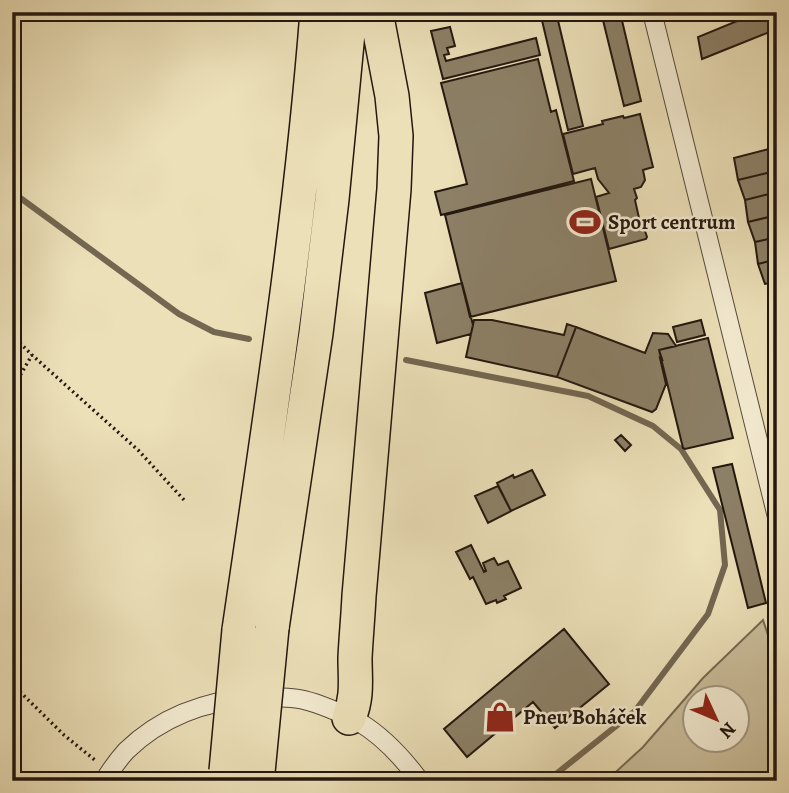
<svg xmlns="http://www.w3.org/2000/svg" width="789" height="793" font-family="Alegreya,serif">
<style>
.green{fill:#cabe9b;stroke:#766a55;stroke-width:2;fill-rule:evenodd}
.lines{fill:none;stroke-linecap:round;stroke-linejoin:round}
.stream{stroke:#736752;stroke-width:6}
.building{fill:#8c8067;stroke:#23170f;stroke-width:2}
.street-casing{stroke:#554939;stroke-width:20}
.highway-casing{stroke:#23170f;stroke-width:36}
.path{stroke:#23170f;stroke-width:3.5;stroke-dasharray:2 3.5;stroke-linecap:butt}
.street{stroke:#f3ebd1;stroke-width:18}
.highway{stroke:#ece0b8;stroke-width:33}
.highway-bridge-casing{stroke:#23170f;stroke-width:36;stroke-linecap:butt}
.highway-bridge{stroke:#ece0b8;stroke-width:33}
.labels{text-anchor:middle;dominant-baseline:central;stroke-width:5;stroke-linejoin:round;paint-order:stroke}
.poi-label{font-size:21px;font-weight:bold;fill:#23170f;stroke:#f3ebd1;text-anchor:start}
</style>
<rect width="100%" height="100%" fill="#ece0b8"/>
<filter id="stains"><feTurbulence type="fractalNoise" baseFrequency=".00286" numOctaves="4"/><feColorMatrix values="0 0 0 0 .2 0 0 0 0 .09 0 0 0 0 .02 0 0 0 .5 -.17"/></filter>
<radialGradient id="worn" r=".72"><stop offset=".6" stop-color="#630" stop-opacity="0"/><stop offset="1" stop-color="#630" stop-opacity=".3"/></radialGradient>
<!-- green -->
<path class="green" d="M763,620L777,662V781H606L643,747L703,678ZM694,698H736V740H694Z"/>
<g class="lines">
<!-- stream -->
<path class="stream" d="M12,194L19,197L179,314L214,332L249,339
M406,360L588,396L653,426L681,449L720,510L725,565L708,614L635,711L551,778"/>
</g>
<!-- building -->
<path class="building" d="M540,12H556L583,126L568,130Z
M601,12H620L641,101L624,106Z
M759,12H777V29L702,59L698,37Z
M450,27L455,46L447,48L449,54L444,55L446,61L536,38L540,55L443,79L431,31Z
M538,59L551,112L556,110L574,181L441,215L435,192L467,184L441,83Z
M640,114L653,167L643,170L645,180L641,187L634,189L637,198L635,200L641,227L644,228L647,237L646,239L609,249L596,197L609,193L598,179L595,168L573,174L563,134L603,124L602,121L623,116L624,118Z
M769,149L775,171L738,180L734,158Z
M775,171L777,179V192L745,200L738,180Z
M591,179L616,281L470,317L445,215Z
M777,192V215L748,222L745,200Z
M777,215V237L755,242L748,222Z
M777,237V259L758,264L755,242Z
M777,259V282L765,284L758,264Z
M462,283L473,325L471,334L437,343L425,293Z
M777,308V339L769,310Z
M474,320H492L564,335L567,324L576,327L557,377L466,357Z
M701,320L705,335L677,342L673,327Z
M576,327L645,353L653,333L668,334L676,346L659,350L662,359L660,358L666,384L656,409L652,412L557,377Z
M708,338L733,438L685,449L683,448L659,350Z
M621,435L631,445L625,451L615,440Z
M732,464L766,603L748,608L713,468Z
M532,470L545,495L511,511L497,483L513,475L514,478Z
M498,486L511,511L488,523L475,496Z
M471,545L484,572L486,571L483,563L494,558L498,565L508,561L521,588L504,596L506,599L497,603L496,600L486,604L473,577L470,579L456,552Z
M564,629L609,684L555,728L533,702L467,757L444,729Z"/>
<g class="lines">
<!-- street casing -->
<g class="street-casing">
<path id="street" d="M652,12L777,517
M104,781C110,771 118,760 126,751C163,715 211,699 262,697C275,697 291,697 304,700C320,704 345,715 359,722C384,737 403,758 420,781"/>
</g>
<!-- highway casing -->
<g class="highway-casing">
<path id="highway" d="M272,628L316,333L332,199L350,12
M239,630C269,424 301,219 317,12
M349,718C358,696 355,680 355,658C356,637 358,617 359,596L394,189L396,136L392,96L376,12"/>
</g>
<!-- path -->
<path class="path" d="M12,335L32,355L138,450L185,501
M12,389L32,355
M12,684L64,735L96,761"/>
<!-- street -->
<use href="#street" class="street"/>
<!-- highway -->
<use href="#highway" class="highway"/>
<!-- highway-bridge casing -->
<g class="highway-bridge-casing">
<path id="highway-bridge" d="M226,771L239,630
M258,772L272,628"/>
</g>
<!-- highway-bridge -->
<use href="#highway-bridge" class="highway-bridge"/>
</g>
<!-- icons -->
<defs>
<g id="stadium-bare" transform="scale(2.415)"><path d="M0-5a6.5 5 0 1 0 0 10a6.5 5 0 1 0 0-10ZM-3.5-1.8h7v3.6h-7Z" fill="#8f2418" stroke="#f3ebd1" stroke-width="2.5" paint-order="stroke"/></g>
<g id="shop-bare" transform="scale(2.415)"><path d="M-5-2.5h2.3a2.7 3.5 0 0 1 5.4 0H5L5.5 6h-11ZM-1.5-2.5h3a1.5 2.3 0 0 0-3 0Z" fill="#8f2418" stroke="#f3ebd1" stroke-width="2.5" paint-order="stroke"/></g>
</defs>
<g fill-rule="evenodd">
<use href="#stadium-bare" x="585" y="222"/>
<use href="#shop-bare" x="500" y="717"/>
</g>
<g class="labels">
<!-- poi labels -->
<g class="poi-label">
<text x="608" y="222">Sport centrum</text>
<text x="523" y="717">Pneu Boháček</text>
</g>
</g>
<!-- margin -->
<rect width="789" height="793" fill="none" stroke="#ece0b8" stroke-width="42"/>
<rect x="14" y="14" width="761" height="765" fill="none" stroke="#23170f" stroke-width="3.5"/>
<rect x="21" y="21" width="747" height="751" fill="none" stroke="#23170f" stroke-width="2"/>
<!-- north arrow -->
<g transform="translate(716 719) rotate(134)"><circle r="33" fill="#f3ebd1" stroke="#a09683" stroke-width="2"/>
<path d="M0-5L12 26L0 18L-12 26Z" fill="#8f2418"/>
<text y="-10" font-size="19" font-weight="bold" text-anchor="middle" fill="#23170f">N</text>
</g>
<rect width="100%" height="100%" filter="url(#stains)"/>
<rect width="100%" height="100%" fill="url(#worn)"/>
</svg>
